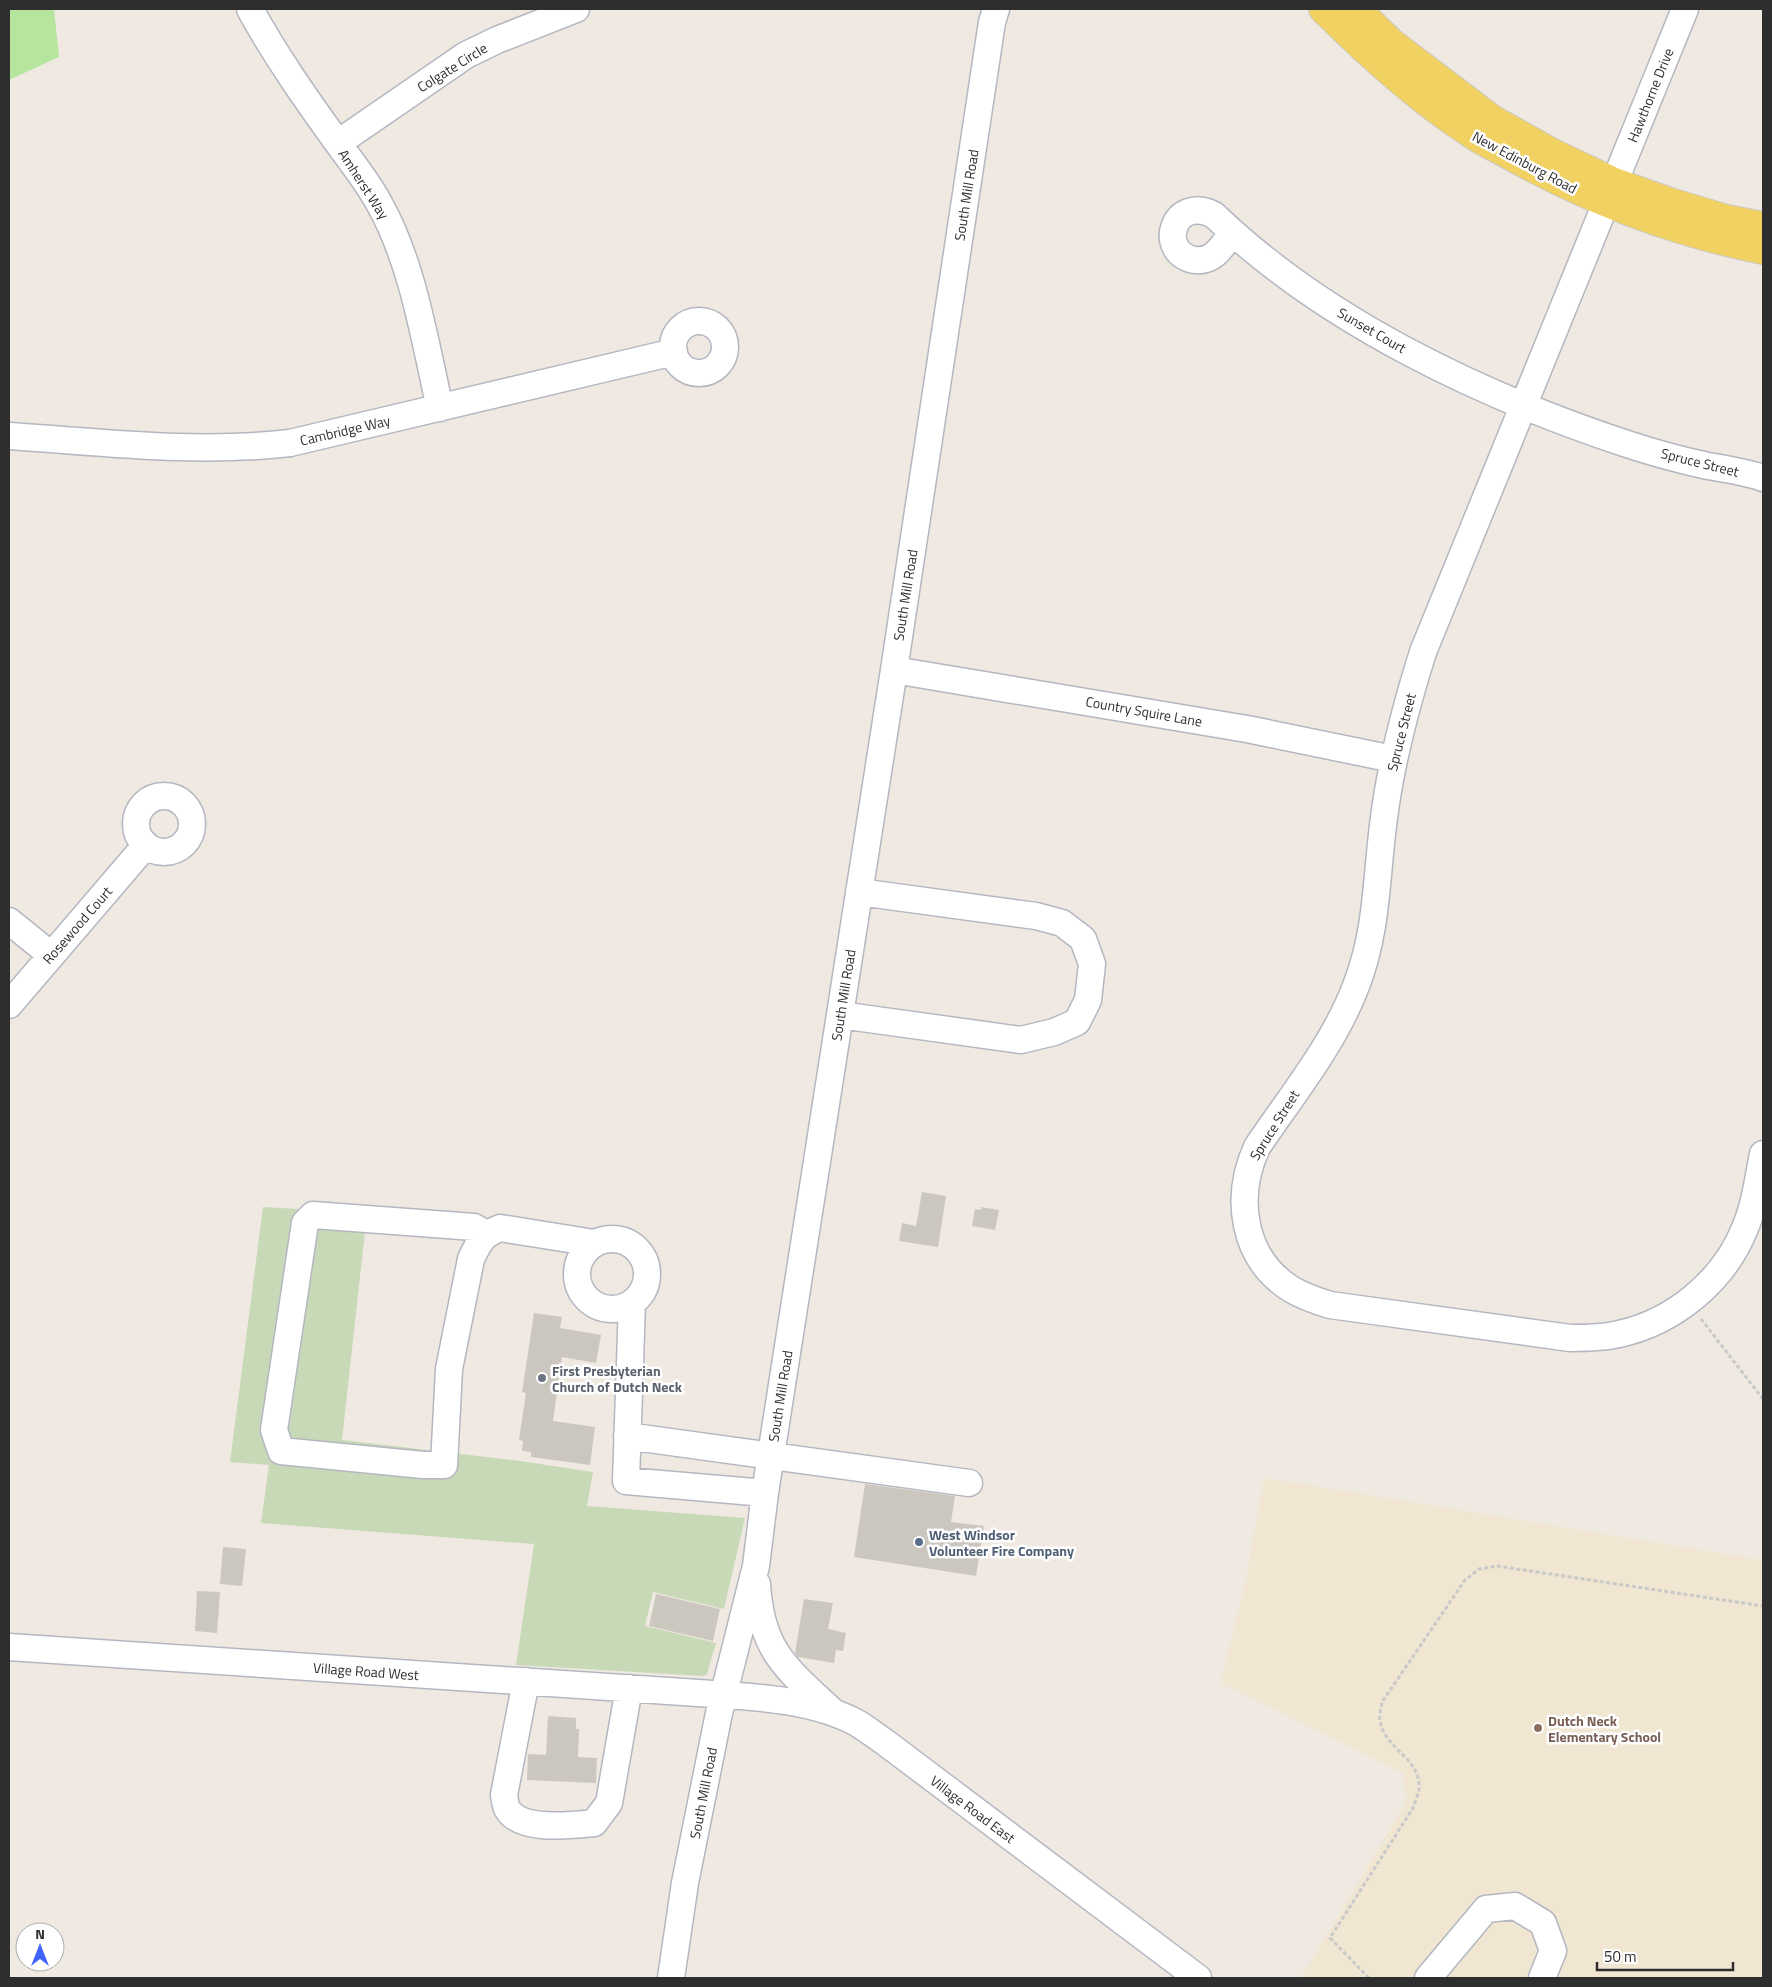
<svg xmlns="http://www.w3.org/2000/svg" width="1772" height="1987" font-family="'Titillium Web',sans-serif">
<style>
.education{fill:#f0e6d1}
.green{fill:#b6e59e}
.cemetery{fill:#c8d9b8}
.building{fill:#cbc7bf}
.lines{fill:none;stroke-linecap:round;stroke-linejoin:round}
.minor-casing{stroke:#b4b7c1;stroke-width:29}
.major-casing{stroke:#c9c9c9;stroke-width:30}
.path{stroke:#c9c9c9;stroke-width:3;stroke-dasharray:4 2.5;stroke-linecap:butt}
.minor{stroke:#fff;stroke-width:26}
.major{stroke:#f2d163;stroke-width:28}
.worship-dot{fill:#6b7280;stroke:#fff;stroke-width:2}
.service-dot{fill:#5c6f8a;stroke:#fff;stroke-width:2}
.education-dot{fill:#8d6e63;stroke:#fff;stroke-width:2}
.labels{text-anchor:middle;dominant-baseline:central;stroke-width:5;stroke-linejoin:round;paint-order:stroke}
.street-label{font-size:14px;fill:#2e2e2e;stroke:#fff}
.worship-label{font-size:14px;font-weight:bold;fill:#5b616d;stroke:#fff;text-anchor:start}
.service-label{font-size:14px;font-weight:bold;fill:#4e5e75;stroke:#fff;text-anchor:start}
.education-label{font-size:14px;font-weight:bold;fill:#785e54;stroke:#fff;text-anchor:start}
</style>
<rect width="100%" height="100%" fill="#efe9e1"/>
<!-- education -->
<path class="education" d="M1264,1478L1763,1560V1978H1301L1406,1803L1404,1774L1221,1683L1246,1579Z"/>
<!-- green -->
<path class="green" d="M9,9H54L59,57L9,80Z"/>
<!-- cemetery -->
<path class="cemetery" d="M263,1207L367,1213L342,1440L520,1461L593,1472L587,1506L745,1518L724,1609L653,1592L645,1626L716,1643L707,1674L703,1676L516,1665L534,1544L261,1523L269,1465L230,1462Z"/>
<!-- building -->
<path class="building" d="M922,1192L946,1196L938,1247L899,1241L902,1223L916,1226Z
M981,1207L999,1210L995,1230L972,1226L975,1209L981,1210Z
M534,1313L562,1317L560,1328L601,1335L596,1363L562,1357L553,1421L595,1427L590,1465L531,1457V1452L522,1451L523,1441L519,1440L526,1393L522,1392Z
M865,1484L955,1496L951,1522L984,1526L976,1576L854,1557Z
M223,1547L246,1549L242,1586L220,1584Z
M197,1591L220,1592L217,1633L195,1631Z
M656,1594L720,1609L713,1641L649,1626Z
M804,1599L833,1603L828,1629L846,1633L843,1651L836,1650L834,1663L798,1657L795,1653Z
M548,1716L576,1718V1729H579L578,1757L597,1758L596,1783L527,1780L528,1754L546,1755Z"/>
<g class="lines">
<!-- minor casing -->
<g class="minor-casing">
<path id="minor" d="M250,9C275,55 306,99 337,142C352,163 368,182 380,205C413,264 425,342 440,408
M1685,9L1423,652C1406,706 1391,761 1384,818C1376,875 1378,930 1356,986C1334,1044 1292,1095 1257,1147C1234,1197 1242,1258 1291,1289C1304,1297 1317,1301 1330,1305L1570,1338C1586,1338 1603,1338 1619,1334C1674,1322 1724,1281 1745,1228C1755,1205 1758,1179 1763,1154
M338,143L466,55L497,40L576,9
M1232,233C1227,240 1222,248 1215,254C1209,259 1201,261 1194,260C1156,252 1173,194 1214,215C1324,321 1480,395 1624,443C1651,452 1680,460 1708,466C1726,469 1746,472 1763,478
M673 347a26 26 0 1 1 52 0a26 26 0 1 1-52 0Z
M9,436C102,442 196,454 290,443L674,352
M894,670L1247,729L1393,759
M136 824a28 28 0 1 1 56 0a28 28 0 1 1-56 0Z
M9,921L51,955
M9,1005L146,845
M840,1015L1021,1040L1054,1032L1077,1022L1088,1000L1092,964L1083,939L1062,923L1036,916L859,892
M486,1234L474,1227L313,1215L305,1223L274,1430L281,1451L423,1465H444L449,1369L471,1259C479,1242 482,1235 500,1228L594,1243
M577 1274a35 35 0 1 1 70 0a35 35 0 1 1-70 0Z
M632,1303L626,1481L765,1493
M627,1436L969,1483
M757,1584C761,1651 786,1668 832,1711
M9,1647L698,1693C751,1697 810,1698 857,1723C867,1729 877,1737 886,1743L1198,1978
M526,1681L504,1795C505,1799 505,1806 508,1810C522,1832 572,1825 594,1823L609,1803L629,1688
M671,1978L685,1883L719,1713L756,1566L765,1493L894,670L992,22L996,9
M1428,1978L1486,1909L1515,1906L1543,1923L1553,1951L1542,1978"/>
</g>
<!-- major casing -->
<g class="major-casing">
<path id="major" d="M1323,9C1368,54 1416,98 1470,133C1484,143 1501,150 1516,159C1594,202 1676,233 1763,250
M1357,9L1392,43L1492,119L1553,153L1614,182L1670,202L1727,219L1763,226"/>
</g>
<!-- path -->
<path class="path" d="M1701,1319L1763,1399
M1369,1978L1330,1938L1413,1808C1415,1802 1418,1795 1419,1790C1422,1758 1385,1750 1380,1721C1379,1716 1381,1708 1382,1702L1465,1580L1479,1569L1497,1566L1763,1606"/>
<!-- minor -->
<use href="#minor" class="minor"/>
<!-- major -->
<use href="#major" class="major"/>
</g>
<!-- markers -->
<circle class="worship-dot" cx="542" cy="1378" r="5"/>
<circle class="service-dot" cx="919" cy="1542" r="5"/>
<circle class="education-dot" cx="1538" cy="1728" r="5"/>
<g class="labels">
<!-- street labels -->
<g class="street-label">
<text transform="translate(452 67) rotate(-32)">Colgate Circle</text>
<text transform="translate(1650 95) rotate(-68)">Hawthorne Drive</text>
<text transform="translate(1525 162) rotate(28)">New Edinburg Road</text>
<text transform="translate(364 184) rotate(57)">Amherst Way</text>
<text transform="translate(966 195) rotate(-81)">South Mill Road</text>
<text transform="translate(1372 330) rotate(30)">Sunset Court</text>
<text transform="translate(345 430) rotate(-13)">Cambridge Way</text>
<text transform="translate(1700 462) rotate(14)">Spruce Street</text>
<text transform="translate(905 595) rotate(-81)">South Mill Road</text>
<text transform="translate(1144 711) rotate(10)">Country Squire Lane</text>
<text transform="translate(1401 732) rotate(-76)">Spruce Street</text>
<text transform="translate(77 925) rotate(-49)">Rosewood Court</text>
<text transform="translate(843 995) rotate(-81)">South Mill Road</text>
<text transform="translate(1274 1125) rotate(-58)">Spruce Street</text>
<text transform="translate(780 1396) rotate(-81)">South Mill Road</text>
<text transform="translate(366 1671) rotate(4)">Village Road West</text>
<text transform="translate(703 1793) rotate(-79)">South Mill Road</text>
<text transform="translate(973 1809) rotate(37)">Village Road East</text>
</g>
<!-- worship labels -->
<g class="worship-label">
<text x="552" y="1370">First Presbyterian<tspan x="552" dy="16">Church of Dutch Neck</tspan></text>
</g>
<!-- service labels -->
<g class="service-label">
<text x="929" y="1534">West Windsor<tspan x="929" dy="16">Volunteer Fire Company</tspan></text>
</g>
<!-- education labels -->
<g class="education-label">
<text x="1548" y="1720">Dutch Neck<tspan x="1548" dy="16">Elementary School</tspan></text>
</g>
</g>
<!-- border -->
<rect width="1772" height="1987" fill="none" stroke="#2e2e2e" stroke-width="20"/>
<!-- north arrow -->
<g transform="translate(40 1947)"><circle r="24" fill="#ffffff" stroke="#ababab"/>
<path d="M0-4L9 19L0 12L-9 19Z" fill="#4264fb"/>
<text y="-8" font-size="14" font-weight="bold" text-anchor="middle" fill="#2e2e2e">N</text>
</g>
<!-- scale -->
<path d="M1597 1962v8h136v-8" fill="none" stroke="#2e2e2e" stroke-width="2.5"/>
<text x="1604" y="1962" font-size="15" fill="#2e2e2e" stroke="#ffffff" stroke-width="4" paint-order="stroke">50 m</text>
</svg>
